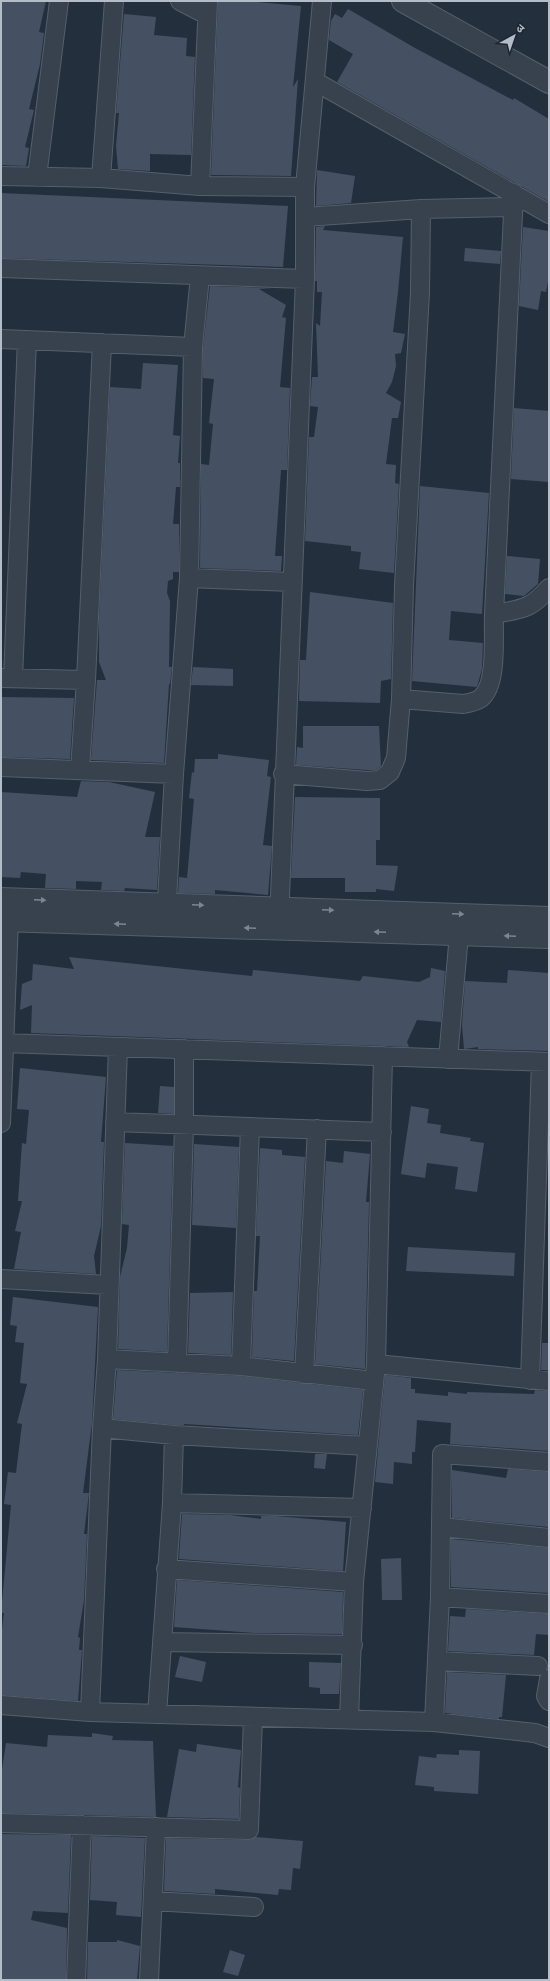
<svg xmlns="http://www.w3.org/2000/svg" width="550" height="1981" font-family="Overpass,'Noto Sans Devanagari',sans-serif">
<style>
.building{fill:#455162}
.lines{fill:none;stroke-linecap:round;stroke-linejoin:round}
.minor-casing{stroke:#565f6c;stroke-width:20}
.tertiary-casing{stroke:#565f6c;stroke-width:24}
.minor{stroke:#38414e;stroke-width:18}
.tertiary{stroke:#38414e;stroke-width:22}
.oneway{fill:#7c8592}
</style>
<rect width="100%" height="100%" fill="#242f3e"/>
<!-- building -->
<path class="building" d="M1,1H46L39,32L44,33L40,64L29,109L34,110L25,147L29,148L26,166L1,165Z
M218,1H247L301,6L293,87L298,79L291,176L211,175Z
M348,9L415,48L513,100L514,98L549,119V202L337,82L353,54L329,40L331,21L335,14L342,18Z
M124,14L156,17L154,35L187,38L186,56L195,57L191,155L150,154V171L118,169L116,146L119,113H116Z
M317,170L355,176L351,203L316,206Z
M1,193L288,206L283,267H290L1,258Z
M325,226L323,230L403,237L398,292L393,332L405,334L401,353L395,354L396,366L392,382L386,393L401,402L398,418H392L386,464L396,465L395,483L399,484L394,573L359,569L361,552L351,551V546L305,541L309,437H314L318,407L310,406L312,377H318L316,323L320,326L322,292H317V281H315L316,227Z
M523,227L549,231V276L546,292L541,291L538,310L519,306Z
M465,248L501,251L500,264L464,261Z
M210,286L271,288L259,289L286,305L282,317L286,318L280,387L290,388L287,470H281L275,556H282L281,571L200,568L201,464L209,465L213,424L209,423L214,379L203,378V348Z
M143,363L178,365L173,435L180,436L178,463H180V487H176L173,524H179V572H173V579L168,581L167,593L170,601L169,667H172L170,684H169L164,763L91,760L97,680H106L99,662V619L110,387L141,389Z
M514,408L549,411V482L511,479Z
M420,486L489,493L482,614L451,611L449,640L483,643L482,669L477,687L412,681Z
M507,556L540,559L538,584L524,596L505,594Z
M310,592L393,603L391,679L381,681L380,703L299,701L300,660H306Z
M193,667L233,669V686L191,685Z
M1,697L74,698L70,759L1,757Z
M303,726H379L381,766L376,770H367L296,765L297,747L303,748Z
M218,754L269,760L267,776L271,777L263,845L272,846L268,895L215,890V894L178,893L179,877L187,878L194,799L189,798L192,772L194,773L195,759H218Z
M81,781L109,782L155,792L145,837H160L157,890L125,888L124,891L101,890L102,882L76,881V889L45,888L46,874L21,872L20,878L1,877V792L77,797Z
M295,797L380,798V840H376V865L398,866L394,891L376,889V892H345V878H291Z
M69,957L252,976L253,970L360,981L363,976L419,982L430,977L431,968L445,971L441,1022L417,1020L407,1042L409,1047L31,1033L32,1005L20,1010L22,984L32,980L33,964L74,969Z
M508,970L549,973V1051L478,1049V1047L464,1049L462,1025L465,981L507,983Z
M20,1068L106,1077L101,1142H104L101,1226L94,1256L96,1274L14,1269L21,1232L15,1231L22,1201H18L22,1143L26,1144L29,1110L17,1109Z
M160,1086L174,1087V1114L158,1113Z
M411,1106L429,1109L427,1123L441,1125L440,1133L471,1138L470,1141L484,1143L477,1192L455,1189L458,1167L427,1163L425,1178L401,1174Z
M125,1143L173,1146L167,1352L118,1349L120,1277L127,1248L129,1225L122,1224Z
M194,1144L239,1147L236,1228L192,1225Z
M260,1148L282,1150V1155L305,1157L294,1361L252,1357L254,1291H257L260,1236H256Z
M344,1151L370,1154L366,1202H369L365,1369L315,1364L326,1161L343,1163Z
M408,1247L515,1253L514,1276L406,1271Z
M233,1292L231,1355L188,1353L190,1293Z
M13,1297L98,1307L92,1423L83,1493H89L84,1534H87L84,1600L78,1637L80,1638L79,1650H82L78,1701L1,1695V1637L4,1613H1L11,1505L4,1504L8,1472L16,1473L22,1424L17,1423L27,1384L20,1383L24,1343L15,1342L17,1326L10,1325Z
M542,1343H549V1370H541Z
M117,1370L240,1376L363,1390L358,1435L184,1424V1425H175L113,1419Z
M385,1375L411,1378V1389H415V1393L448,1396V1392L467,1394V1392L534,1394L535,1390L549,1391V1451L450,1444L451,1423L417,1420L415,1452H412V1464L394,1462L393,1484L375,1482Z
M315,1454H327L325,1469L314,1468Z
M508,1469L549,1472V1527L452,1518V1470L506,1478Z
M182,1514L230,1515L261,1519V1516H276L346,1522L343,1571L179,1559Z
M451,1539L549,1548V1593L451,1587Z
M401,1558L402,1600H382L381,1559Z
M177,1580L343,1592L342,1634L255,1633L174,1627Z
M466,1609L549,1614V1635L536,1634L534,1655L448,1651L450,1616L465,1617Z
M180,1656L206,1662L202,1682L175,1677Z
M309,1662L341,1663L339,1694H320V1688L309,1687Z
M447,1672L506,1675L502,1717H499V1719L445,1713Z
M92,1733L113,1736L112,1740L153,1741L156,1817L1,1813V1776L6,1743L47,1747L48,1735L92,1737Z
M197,1744L241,1750L238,1787L240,1788L239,1819L167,1817L179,1749L196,1752Z
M459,1750L480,1751L478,1794L434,1791V1787L415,1785L419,1756L436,1758L437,1754L459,1755Z
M1,1834L71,1835L68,1913L33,1911L31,1920L67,1928L66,1980H1Z
M92,1836L145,1838L141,1917L116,1915L117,1902L90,1900Z
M256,1837L303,1841L300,1869L293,1868L291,1890L279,1889L278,1895L215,1889V1894L164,1891L166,1838L249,1840Z
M117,1940L140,1946L137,1980H87L88,1942H117Z
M230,1950L245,1955L238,1976L223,1972Z"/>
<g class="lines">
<!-- minor casing -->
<g class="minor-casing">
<path id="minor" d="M180,1L207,15
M316,82L549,214
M1,176L101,178L200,186L305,187
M37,177L59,1
M101,178L114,1
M200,186L208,1
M305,217L421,209L513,207
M1,268L305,279
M1,339L193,347
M189,578L291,582
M494,614C521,609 530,610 549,588
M2,678L86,680L80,770
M13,678L27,340
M86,680L102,343
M401,699L463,704C469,703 476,702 481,698C498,684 493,635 494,614L514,193
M1,767L174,774
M283,774L367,781L380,780L390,772L396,758L401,699L404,586L420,292L421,209
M166,918L174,774L189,578L193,347L200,276
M279,921L305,279V187L322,1
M4,1043L549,1062
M448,1059L459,934
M115,1122L382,1132
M1,1123L9,920
M1,1279L108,1285
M107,1359L241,1366L374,1381
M177,1363L184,1125V1049
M376,1364L549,1381
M241,1366L250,1127
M304,1374L317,1129
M530,1380L541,1062
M102,1428L174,1435L172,1503L157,1714
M174,1435L367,1446
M172,1503L362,1508
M441,1527L549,1538
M166,1569L354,1582
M440,1597L549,1604
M163,1642L353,1645
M437,1661L538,1666
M549,1679L546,1696L549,1701
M1,1705L90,1712L434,1722L535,1733L549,1738
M90,1712L102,1428L107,1359L118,1047
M349,1719L354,1582L376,1364L383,1056
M434,1722L440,1597L442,1454L549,1462
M1,1823L249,1830L253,1717
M153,1901L254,1907
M76,1980L82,1825
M149,1980L156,1827"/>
</g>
<!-- tertiary casing -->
<g class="tertiary-casing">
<path id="tertiary" d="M403,1L549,82
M1,899L549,918
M1,920L549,937"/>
</g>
<!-- minor -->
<use href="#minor" class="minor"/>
<!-- tertiary -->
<use href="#tertiary" class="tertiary"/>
</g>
<!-- one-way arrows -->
<defs><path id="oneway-solid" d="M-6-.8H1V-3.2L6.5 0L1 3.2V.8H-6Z"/></defs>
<g class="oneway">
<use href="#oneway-solid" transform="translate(40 900) rotate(2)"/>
<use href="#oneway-solid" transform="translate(198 905) rotate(2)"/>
<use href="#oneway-solid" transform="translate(328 910) rotate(2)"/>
<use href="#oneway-solid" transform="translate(458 914) rotate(2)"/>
<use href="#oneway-solid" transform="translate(120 924) rotate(-178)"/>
<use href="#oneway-solid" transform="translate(250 928) rotate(-178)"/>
<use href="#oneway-solid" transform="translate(380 932) rotate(-178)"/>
<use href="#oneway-solid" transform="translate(510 936) rotate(-178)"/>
</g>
<!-- border -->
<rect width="550" height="1981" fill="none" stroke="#b4bcc9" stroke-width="4"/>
<!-- north arrow -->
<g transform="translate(514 36) rotate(40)" stroke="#1d2633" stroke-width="3" paint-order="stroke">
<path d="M0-3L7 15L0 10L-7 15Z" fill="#b4bcc9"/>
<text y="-6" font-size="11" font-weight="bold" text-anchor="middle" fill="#b4bcc9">उ</text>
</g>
</svg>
